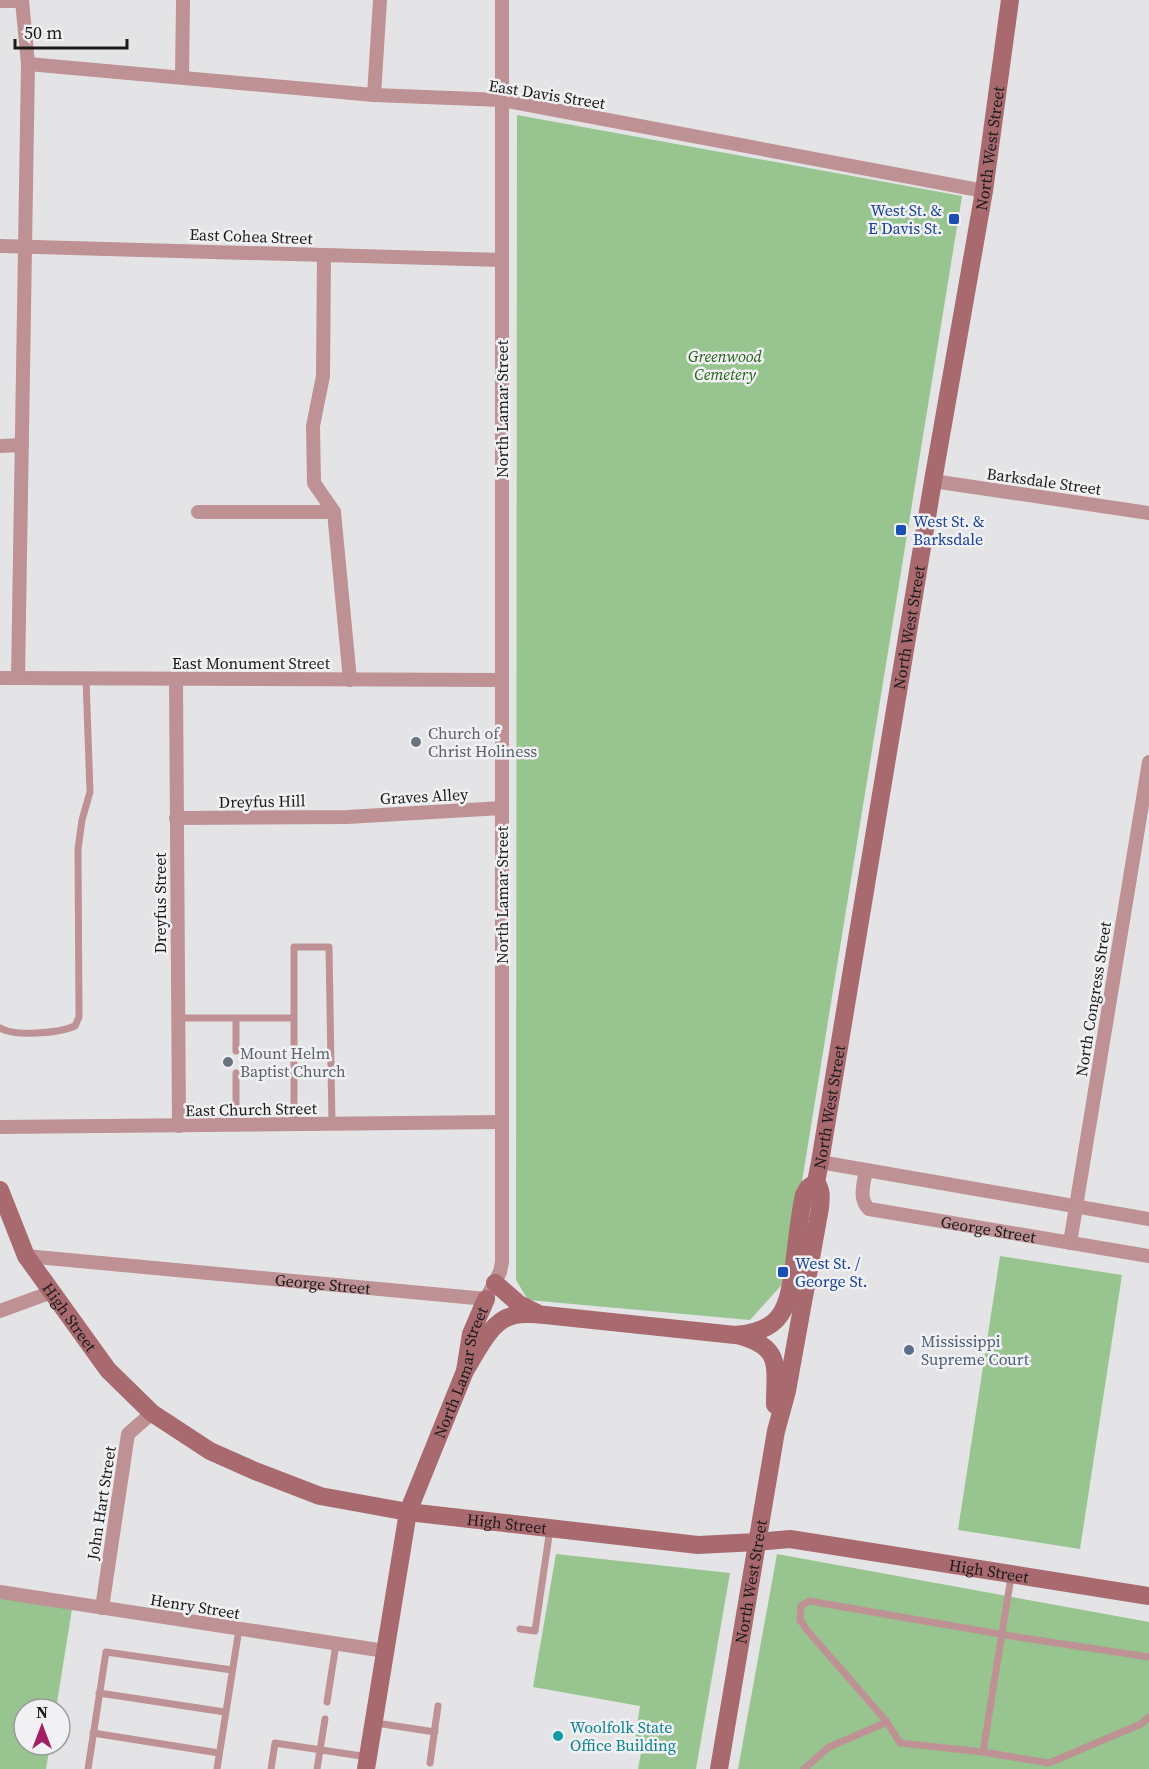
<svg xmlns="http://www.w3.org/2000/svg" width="1149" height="1769" font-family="'Source Serif 4',serif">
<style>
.green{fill:#97c48f}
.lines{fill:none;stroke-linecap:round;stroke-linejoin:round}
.lane{stroke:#be9195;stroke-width:7}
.street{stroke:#be9195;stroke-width:14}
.secondary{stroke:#a8696f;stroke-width:18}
.transit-dot{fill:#1a4fb4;stroke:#f1f1f4;stroke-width:2}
.worship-dot{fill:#6b7280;stroke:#f1f1f4;stroke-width:2}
.service-dot{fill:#5c6f8a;stroke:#f1f1f4;stroke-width:2}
.culture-dot{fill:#0f9aa8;stroke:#f1f1f4;stroke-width:2}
.labels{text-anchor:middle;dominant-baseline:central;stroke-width:5;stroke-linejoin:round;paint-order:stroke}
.street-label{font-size:16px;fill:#1a1a1a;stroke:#f1f1f4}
.transit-label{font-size:16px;fill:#164399;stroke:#f1f1f4;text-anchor:start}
.park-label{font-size:16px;font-style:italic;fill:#225e16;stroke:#f1f1f4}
.worship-label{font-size:16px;fill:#5b616d;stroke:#f1f1f4;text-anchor:start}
.service-label{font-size:16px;fill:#4e5e75;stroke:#f1f1f4;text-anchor:start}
.culture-label{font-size:16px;fill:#0d838f;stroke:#f1f1f4;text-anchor:start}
</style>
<rect width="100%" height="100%" fill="#e4e4e7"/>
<!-- green -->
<path class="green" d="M517,115L962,196L786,1280L750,1320L528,1300L516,1280Z
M1000,1256L1122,1275L1080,1549L958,1530Z
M556,1554L730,1573L696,1769H638L642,1747L634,1745L640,1706L533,1687Z
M777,1554L1149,1622V1769H738Z
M0,1598L72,1609L56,1709H24V1745H50L46,1769H0Z"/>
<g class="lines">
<!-- lane -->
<path class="lane" d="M177,1018H294
M236,1018V1051
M0,1028C14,1037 60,1033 75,1026L79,1017L78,849L82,820L90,792L86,679
M236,1073V1125
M294,1125V947H329L332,1124
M520,1629L535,1631L550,1529
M1149,1657L1017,1637L809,1601L801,1606L800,1620L807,1630L887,1722L900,1743L983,1752L1049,1763L1141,1724L1149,1717
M99,1693L225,1712
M327,1702L336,1644
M376,1723L435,1732
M93,1733L219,1753
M983,1752L1011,1577
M430,1763L438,1706
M88,1769L106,1652L232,1670
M217,1769L239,1629
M271,1769L275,1743L368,1757
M317,1769L325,1719
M804,1769L829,1747L887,1722"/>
<!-- street -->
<g class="street">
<path d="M0,1H22"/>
<path d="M28,64L374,95L502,100L984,191"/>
<path d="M182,77L183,0"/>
<path d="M374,95L380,0"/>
<path d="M0,246L502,260"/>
<path d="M324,255L323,376L313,426L314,483L334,512"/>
<path d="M0,446L22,445"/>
<path d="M933,481L1149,513"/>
<path d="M198,512H334L350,680"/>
<path d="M0,678L502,680"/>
<path d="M18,678L28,64L22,0"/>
<path d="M176,680L179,1126"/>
<path d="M176,818L347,817L502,808"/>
<path d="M0,1127L502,1122"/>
<path d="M820,1162L1149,1219"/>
<path id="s1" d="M866,1170C864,1183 858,1199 869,1209L1149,1256"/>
<path d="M1070,1243L1149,762"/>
<path id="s2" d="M26,1256L486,1299L500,1272L502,1262V0"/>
<path d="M0,1311L52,1292"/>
<path d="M0,1592L385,1651"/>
<path d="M102,1608L128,1434L152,1413"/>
</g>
<!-- secondary -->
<g class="secondary">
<path id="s3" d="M0,1190L26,1256L108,1370L152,1413L210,1451L255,1471L320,1496L408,1512L698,1545L757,1542L790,1539L1149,1596"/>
<path d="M495,1283L519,1304L537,1313"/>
<path d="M737,1335C783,1347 775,1365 775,1405"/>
<path id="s4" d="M465,1371C477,1352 491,1319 515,1315C525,1313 535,1314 545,1315L735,1335C784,1332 788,1306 794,1265C797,1241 799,1218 804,1195L808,1188L816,1182L820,1162L933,481L984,191L1010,0"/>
<path id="s5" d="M366,1769L408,1512L465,1371L471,1334L486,1299"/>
<path id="s6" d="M719,1769L776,1431L787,1391L820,1208C821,1197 822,1191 816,1182"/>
</g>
</g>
<!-- markers -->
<g class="transit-dot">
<rect x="948" y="213" width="12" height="12" rx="3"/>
<rect x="895" y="524" width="12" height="12" rx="3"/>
<rect x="777" y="1266" width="12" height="12" rx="3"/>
</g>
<g class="worship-dot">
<circle cx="416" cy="742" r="6"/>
<circle cx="228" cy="1062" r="6"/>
</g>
<circle class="service-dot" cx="909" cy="1350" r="6"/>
<circle class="culture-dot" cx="558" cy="1736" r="6"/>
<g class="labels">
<!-- street labels -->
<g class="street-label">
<text transform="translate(547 94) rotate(9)">East Davis Street</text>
<text stroke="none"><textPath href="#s4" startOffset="1539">North West Street</textPath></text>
<text transform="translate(251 236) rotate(2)">East Cohea Street</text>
<text transform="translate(502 409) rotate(-90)">North Lamar Street</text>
<text transform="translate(1044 481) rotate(8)">Barksdale Street</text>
<text stroke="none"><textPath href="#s4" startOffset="1053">North West Street</textPath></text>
<text x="251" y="663">East Monument Street</text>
<text transform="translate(424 796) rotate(-3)">Graves Alley</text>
<text transform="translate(262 801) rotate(-1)">Dreyfus Hill</text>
<text transform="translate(502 895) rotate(-90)">North Lamar Street</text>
<text transform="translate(160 903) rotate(-90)">Dreyfus Street</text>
<text transform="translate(1093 999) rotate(-81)">North Congress Street</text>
<text stroke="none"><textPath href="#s4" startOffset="567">North West Street</textPath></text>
<text transform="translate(251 1109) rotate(-1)">East Church Street</text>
<text stroke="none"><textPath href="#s1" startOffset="162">George Street</textPath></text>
<text stroke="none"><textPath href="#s2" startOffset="298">George Street</textPath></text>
<text stroke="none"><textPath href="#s3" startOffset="146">High Street</textPath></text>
<text stroke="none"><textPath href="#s5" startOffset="410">North Lamar Street</textPath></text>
<text transform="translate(101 1503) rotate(-81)">John Hart Street</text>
<text stroke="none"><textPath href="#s3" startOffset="650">High Street</textPath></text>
<text stroke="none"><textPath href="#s3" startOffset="1136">High Street</textPath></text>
<text stroke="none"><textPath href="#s6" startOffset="190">North West Street</textPath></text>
<text transform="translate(195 1606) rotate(9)">Henry Street</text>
</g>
<!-- transit labels -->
<g class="transit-label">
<text x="942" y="210" text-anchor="end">West St. &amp;<tspan x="942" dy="18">E Davis St.</tspan></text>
<text x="913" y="521">West St. &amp;<tspan x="913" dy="18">Barksdale</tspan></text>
<text x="795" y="1263">West St. /<tspan x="795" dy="18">George St.</tspan></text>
</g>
<!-- park labels -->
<g class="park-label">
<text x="725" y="356">Greenwood<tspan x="725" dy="18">Cemetery</tspan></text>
</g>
<!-- worship labels -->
<g class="worship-label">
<text x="428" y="733">Church of<tspan x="428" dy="18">Christ Holiness</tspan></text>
<text x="240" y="1053">Mount Helm<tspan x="240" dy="18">Baptist Church</tspan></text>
</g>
<!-- service labels -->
<g class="service-label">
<text x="921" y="1341">Mississippi<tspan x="921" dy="18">Supreme Court</tspan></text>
</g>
<!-- culture labels -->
<g class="culture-label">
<text x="570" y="1727">Woolfolk State<tspan x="570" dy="18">Office Building</tspan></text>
</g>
</g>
<!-- north arrow -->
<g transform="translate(42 1727)"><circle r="28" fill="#f1f1f4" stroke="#9b9b9d" stroke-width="1.5"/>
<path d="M0-4.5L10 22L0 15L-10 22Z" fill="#a41d67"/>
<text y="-9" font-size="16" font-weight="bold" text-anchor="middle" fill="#1a1a1a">N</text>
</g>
<!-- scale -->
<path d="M15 39v9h112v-9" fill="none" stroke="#1a1a1a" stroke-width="3"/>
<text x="24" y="39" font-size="18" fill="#1a1a1a" stroke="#f1f1f4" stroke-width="4.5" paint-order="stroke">50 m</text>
</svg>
